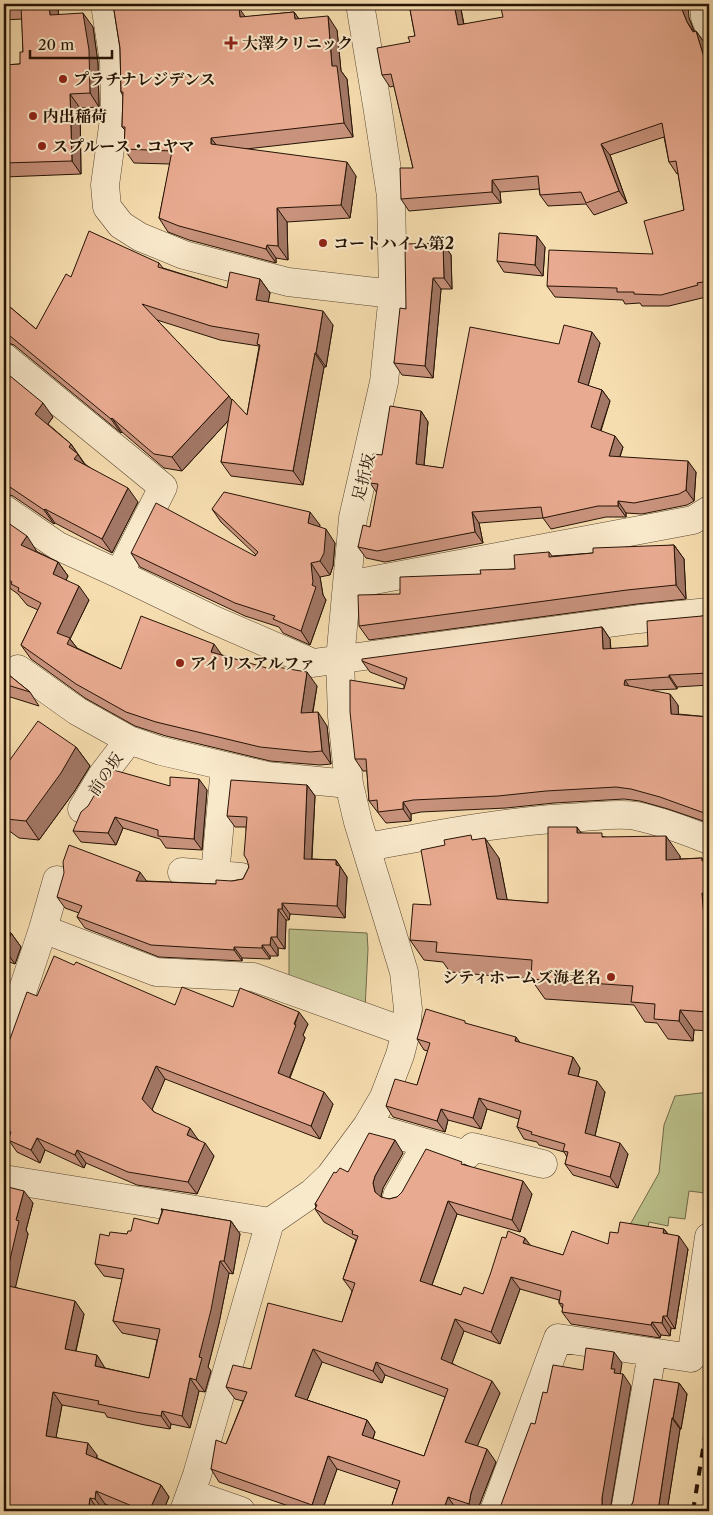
<svg xmlns="http://www.w3.org/2000/svg" width="713" height="1515" font-family="'Libre Caslon Text','Noto Serif JP',serif">
<style>
.green{fill:#bbc18c;stroke:#706a48}
.lines{fill:none;stroke-linecap:round;stroke-linejoin:round}
.minor-casing{stroke:#5a4630;stroke-width:29}
.minor{stroke:#f9e9cb;stroke-width:28}
.rail{stroke:#261305;stroke-width:4;stroke-dasharray:9 9;stroke-linecap:butt}
.wall{fill:#c8927c;stroke:#261305;fill-rule:evenodd}
.shaded-wall{fill:#a27765;stroke:#261305}
.building{fill:#e8aa90;stroke:#261305;fill-rule:evenodd}
.poi-dot{fill:#8f2418;stroke:#f9e9cb;stroke-width:2}
.labels{text-anchor:middle;dominant-baseline:central;stroke-width:4;stroke-linejoin:round;paint-order:stroke}
.poi-label{font-size:16px;font-weight:bold;fill:#261305;stroke:#f9e9cb;text-anchor:start}
.street-label{font-size:16px;fill:#261305;stroke:#f9e9cb}
</style>
<rect width="100%" height="100%" fill="#f6ddaf"/>
<filter id="stains"><feTurbulence type="fractalNoise" baseFrequency=".004" numOctaves="4"/><feColorMatrix values="0 0 0 0 .2 0 0 0 0 .09 0 0 0 0 .02 0 0 0 .5 -.17"/></filter>
<radialGradient id="worn" r=".72"><stop offset=".6" stop-color="#630" stop-opacity="0"/><stop offset="1" stop-color="#630" stop-opacity=".3"/></radialGradient>
<!-- green -->
<path class="green" d="M289,929L367,933L368,949L365,1009L289,977Z
M709,1092V1168L705,1193L689,1191L685,1219L669,1217L668,1226L649,1222L647,1232L627,1230L659,1173L664,1125L675,1096Z"/>
<g class="lines">
<!-- minor casing -->
<g class="minor-casing">
<path id="minor" d="M105,4L114,62L115,112L105,185L107,207L121,225L140,237L184,255L288,282L393,294
M704,4L705,17L709,27
M4,357L163,487L119,574
M4,509L58,546L119,574L214,620L313,663L639,619L709,612
M348,585L693,520L709,510
M18,669L77,711L129,740L161,751L267,776L349,784
M82,809L103,774L129,740
M367,847C439,834 510,820 583,817C600,816 620,813 636,816C659,821 687,831 709,840
M182,872L241,877
M215,875L225,767
M43,929L156,972L253,977L406,1032
M4,1047L43,929L57,880
M367,1126L467,1155L473,1147L543,1164
M4,1179L270,1222
M397,1196L427,1143
M192,1494L241,1511
M184,1511L197,1475L270,1222L312,1193L330,1176L367,1126L384,1097L400,1055L406,1032L408,1009L404,972L358,822L349,784L342,716L340,660L353,518L384,382L393,294L391,196L377,105L360,4
M494,1511L558,1338L691,1358L709,1237
M625,1511L652,1353"/>
</g>
<!-- minor -->
<use href="#minor" class="minor"/>
<!-- rail -->
<path class="rail" d="M693,1511L709,1412"/>
</g>
<!-- wall -->
<path class="wall" d="M4,4H58V14L93,27L98,63L99,107L80,108L81,174L4,177V65L20,64L23,52L22,19L4,20Z
M113,4H233V8L245,17L294,12L299,19L337,30L341,71L347,79L353,137L246,149L356,176L350,218L287,222L288,260L276,258V263L189,240L168,232L159,218L170,164L134,163L124,149L125,130L122,127L123,96L121,92L120,48Z
M409,4H460L464,24L689,18L694,31H696L704,42L709,59V294L705,295L706,297L669,306H642L640,303L625,304L623,300L555,297L547,286L653,254L684,210L678,173L677,174L669,162L664,137L610,155L627,203L594,215L586,204L548,206L540,195L539,189L500,192L501,203L409,211L401,199L413,168L394,86L390,87L382,75L415,36Z
M443,243L451,255L452,289H441L433,378L402,375L394,363L406,309Z
M545,247L543,276L504,272L497,261Z
M159,263L163,268L227,288L260,279L270,293L268,302L333,325L326,367H324L303,485L231,476L221,462L229,420L182,471L164,468L122,432L121,433L14,345L6,342H4V302L36,329L71,277ZM157,320L220,340L259,346V347L247,415L232,400Z
M600,343L588,386L602,390L610,401L601,431L623,447L620,457L696,472L694,501L687,505L642,514L626,513V517H606L551,529L543,518L479,523L483,543L385,562L366,558L358,547L370,527L377,493L370,483L382,455L421,411L428,422L424,466L443,468L559,344Z
M4,371L53,417L48,424L71,444L85,464L138,502L112,553L55,523L54,524L13,496L6,494H4Z
M212,509L320,525L319,527L335,543L333,566L330,575L320,577L323,595L326,600L310,645L283,633L279,627L245,616L140,567L131,553L255,556L256,555L221,522Z
M4,520L36,550V551L58,562L68,576L66,580L89,600L70,639L77,648L121,669L222,655L317,686L313,712L327,726L331,764L320,765L270,761L166,736L135,726L85,698L31,659L21,645L38,610L27,605L18,594L4,584Z
M674,545L684,559L686,599L637,604L369,640L359,626L400,594L481,574L515,569L549,552L552,556L593,553Z
M709,613V685L677,687V689L652,690L678,705V714L709,717V823L668,809L640,801L624,799L554,803L506,808L421,812L411,814V821L386,823L369,801L367,771H363L355,759L404,689V685L370,672L362,661L602,627L610,639L611,649L648,646L702,616Z
M4,671L30,692L39,706L4,695Z
M76,747L90,766L74,792L39,840L19,838L4,827V768Z
M307,785L315,796L312,859L336,860L347,877L345,918L290,914L289,920H286L285,949L278,948V956H270V959L242,958V961L159,957L85,928L77,917L79,913L65,908L57,897L146,881L216,884L243,879L249,867L246,827H235L227,816Z
M170,786L207,790L202,850L166,848L160,839L123,828L116,845L81,842L73,831Z
M581,833L605,837L680,856V859L702,858L704,861L709,860V1031L694,1030L693,1041L668,1039L657,1023L645,1022L634,1005L545,999L531,979L450,972L443,962L424,960L410,940L431,905L445,845L474,840L499,858L507,900L548,903Z
M4,930L11,933L21,947L15,964L4,960Z
M37,996L175,1005L233,1007L308,1024L303,1035L305,1038L290,1078L333,1104L320,1139L165,1079L152,1109L154,1112L199,1140L214,1156L197,1194L137,1185L86,1163L84,1168L45,1150L40,1163L17,1152L8,1139L4,1138V1048Z
M467,1024L520,1043L580,1068L578,1076L605,1092L595,1136L628,1154L618,1188L573,1175L565,1164L567,1157L564,1152L539,1145L537,1142L524,1139L517,1127L519,1119L487,1109L481,1129L448,1120L445,1132L393,1117L386,1106L417,1085L428,1051L424,1050L417,1039Z
M403,1153L383,1188L381,1196L382,1198L389,1199L397,1197L464,1164L532,1194L520,1232L457,1214L432,1285L461,1295L483,1294L531,1246L563,1255L608,1244L618,1233L664,1229L668,1234L688,1249L675,1329L671,1328L670,1336L661,1335L660,1338L571,1324L562,1312L563,1309L559,1303V1300L520,1289L500,1344L464,1331L452,1363L500,1393L477,1446L496,1462L479,1506L478,1511H461L457,1510L456,1511H390L397,1489L337,1469L322,1511H303L219,1482L211,1469L226,1444L243,1401L235,1399L226,1387L251,1369L342,1322L352,1291L343,1279L356,1240L324,1222L315,1209L316,1207L315,1204L336,1173L348,1172ZM322,1362L382,1383L385,1375L445,1397L424,1456L373,1439L375,1432L367,1420L307,1400Z
M4,1186L33,1203L26,1230L28,1234L15,1287L84,1314L76,1351L105,1368L149,1378L157,1340L122,1333L113,1321L122,1279L104,1276L95,1264L109,1236L127,1234L131,1231L158,1224L162,1211L161,1209L231,1221L240,1234L233,1274L229,1273L219,1323L208,1367L211,1371L205,1392L199,1391L190,1428L171,1424L170,1429L145,1425L107,1417L105,1413L62,1405L56,1437L97,1455V1458L161,1485L169,1497L163,1511H123L105,1504L104,1511H99L4,1388V1376L7,1358L4,1357Z
M679,1383L687,1394L681,1429H680L667,1511H627L629,1510L633,1502Z"/>
<!-- shaded-wall -->
<path class="shaded-wall" d="M49,4H58L59,28L50,15Z
M224,4H233L234,22L224,8Z
M454,4H460L466,37L458,25Z
M681,4H688L689,18L695,33L687,22L681,7Z
M239,8L249,22L240,17Z
M294,12L304,26L295,19Z
M83,13L93,27L98,63L99,107L90,93Z
M328,16L337,30L341,71L347,79L353,137L344,123L332,66Z
M696,31L704,42L709,59V74Z
M70,94L80,108L81,174L72,161Z
M211,138L221,151L211,144Z
M601,144L610,155L627,203L619,191Z
M347,162L356,176L350,218L341,205Z
M492,180L500,192L501,203L492,192Z
M277,208L287,222L288,260L278,246Z
M537,236L545,247L543,276L535,265Z
M443,243L451,255L452,289L444,278Z
M267,245L276,258V263L266,249Z
M433,278L441,289L433,378L425,366Z
M260,279L270,293L266,314L256,300Z
M323,311L333,325L326,367L316,353Z
M592,332L600,343L586,393L578,382Z
M315,353L324,367L303,485L293,471Z
M602,390L610,401L598,438L591,427Z
M229,396L238,410L182,471L172,457Z
M43,403L53,417L45,428L35,414Z
M421,411L428,422L423,475L416,464Z
M112,418L122,432L121,433L111,419Z
M615,436L623,447L616,467L609,456Z
M71,444L87,468L74,459L69,447Z
M688,461L696,472L694,501L686,490Z
M128,488L138,502L112,553L102,539Z
M618,501L626,513V517L618,506Z
M45,509L55,523L54,524L44,510Z
M310,512L320,525L318,537L308,523Z
M472,512L479,523L483,543L475,532Z
M326,529L335,543L333,566L330,575L320,561Z
M27,536L36,550L31,559L21,545Z
M674,545L684,559L686,599L676,585Z
M58,562L68,576L62,588L53,574Z
M311,563L320,577L323,595L326,600L310,645L301,631L312,585Z
M79,586L89,600L70,639L80,652L77,658L57,633Z
M602,627L610,639L611,661L603,649Z
M214,644L224,658L211,652Z
M307,672L317,686L310,727L301,713Z
M669,675L677,687V689L669,677Z
M625,680L633,692L624,685Z
M670,694L678,705L679,725L671,714Z
M318,712L327,726L331,764L322,751Z
M76,747L90,766L74,792L39,840L26,821Z
M199,779L207,790L202,850L194,839Z
M307,785L315,796L311,870L304,859Z
M403,802L411,814V821L403,809Z
M115,817L123,828L116,845L108,833Z
M577,827L591,847L577,833Z
M666,836L680,856V880L666,860Z
M485,838L499,858L511,919L497,899Z
M336,860L347,877L345,918L337,906Z
M140,872L148,883L136,881Z
M702,893L709,903V959L707,956Z
M282,903L290,914L289,920L282,909Z
M278,909L286,920L285,949L277,937Z
M11,933L21,947L15,964L5,950Z
M271,937L278,948V956L270,945Z
M262,945L270,956V959L262,948Z
M234,947L242,958V961L234,950Z
M680,1010L694,1030L693,1041L679,1021Z
M299,1012L308,1024L303,1035L305,1038L286,1086L278,1073Z
M516,1037L524,1048L515,1041Z
M573,1057L580,1068L576,1085L568,1074Z
M156,1066L165,1079L151,1112L142,1099Z
M597,1081L605,1092L593,1144L585,1133Z
M324,1092L333,1104L320,1139L311,1126Z
M479,1098L487,1109L481,1129L473,1118Z
M441,1109L448,1120L445,1132L437,1121Z
M190,1128L199,1141L187,1135Z
M37,1138L45,1150L40,1163L31,1150Z
M395,1140L403,1153L383,1188L381,1196L384,1204L375,1192L373,1183L375,1176Z
M205,1143L214,1156L197,1194L188,1182Z
M620,1143L628,1154L618,1188L610,1177Z
M77,1150L86,1163L84,1168L75,1155Z
M523,1181L532,1194L520,1232L512,1220Z
M24,1191L33,1203L26,1230L28,1234L13,1298L4,1285L16,1220Z
M448,1201L457,1214L429,1293L420,1281Z
M231,1221L240,1234L233,1274L224,1261Z
M664,1229L673,1241L663,1233Z
M679,1236L688,1249L675,1329L667,1316Z
M525,1238L534,1250L523,1243Z
M220,1261L229,1273L219,1323L208,1367L211,1371L205,1392L196,1380L199,1357Z
M511,1277L520,1289L500,1344L491,1332Z
M75,1301L84,1314L73,1362L65,1349Z
M663,1316L671,1328L670,1336L662,1323Z
M455,1319L464,1331L449,1371L441,1359Z
M652,1322L661,1335L660,1338L651,1325Z
M313,1349L322,1362L304,1408L295,1396Z
M614,1352L622,1363L620,1376L623,1374L631,1386L610,1511H607L602,1505V1498L611,1369Z
M97,1355L105,1368L95,1366Z
M376,1362L385,1375L382,1383L373,1371Z
M190,1378L199,1391L190,1428L182,1416Z
M492,1381L500,1393L474,1454L465,1442Z
M679,1383L687,1394L681,1429L673,1418Z
M53,1392L62,1405L54,1448L46,1436Z
M162,1411L171,1424L170,1429L161,1416Z
M672,1418L680,1429L667,1511H658Z
M367,1420L375,1432L370,1447L362,1435Z
M88,1443L97,1455L95,1466L86,1454Z
M487,1449L496,1462L479,1506L478,1511H474L469,1504L471,1493Z
M328,1456L337,1469L322,1511H316L312,1505Z
M161,1485L169,1497L163,1511H149Z
M96,1491L105,1504L104,1511L95,1499Z
M448,1497L457,1510L456,1511H443Z
M90,1498L99,1511H88Z"/>
<!-- building -->
<path class="building" d="M4,4H49L50,15L83,13L89,50L90,93L70,94L72,161L4,163V65L20,64V52H23L21,5L4,6Z
M113,4H224V8H239L240,17L294,12L295,19L328,16L332,66H337L344,123L211,138V144L347,162L341,205L277,208L278,246L267,245L266,249L179,226L159,218L172,151L124,149L125,127H122L123,92H121L120,48Z
M409,4H454L458,25L503,17L500,4H681V7L687,22L693,32L696,31L709,74V281L697,283L698,285L661,295L634,294V292H617V288L547,286L549,250L653,254L644,221L684,210L676,161L669,162L662,123L601,144L619,191L586,203L581,192L540,195L538,176L492,180V192L401,199L400,168H413L391,74L382,75L377,48L410,42L408,37L415,36Z
M89,231L159,263L158,267L227,288L230,272L260,279L256,300L323,311L316,353H315L293,471L221,462L232,399L247,415L260,345L257,344L259,334L211,326L142,304L229,396L172,457L154,454L112,418L111,419L4,331V302L36,329L66,274L71,277Z
M499,233L537,236L535,265L497,261Z
M443,243L444,278H433L425,366L394,363L400,308L406,309L405,244Z
M564,325L592,332L578,382L602,390L591,427L615,436L609,456L688,461L686,490L679,494L634,503L618,501V506H598L543,518L541,507L472,512L475,532L377,551L358,547L363,525L370,527L378,484L370,483L371,466L373,454L382,455L390,406L421,411L416,464L443,468L470,327L559,344Z
M4,371L43,403L35,414L71,444L69,447L78,454L74,459L128,488L102,539L45,509L44,510L4,483Z
M224,492L310,512L308,523L326,529L324,553L320,561L311,563L313,582L312,585L316,587L301,631L273,619L275,616L235,603L131,553L156,503L255,556L258,552L212,509Z
M4,520L27,536L21,545L58,562L53,574L79,586L57,633L70,638L67,644L121,669L141,616L214,644L211,652L270,669L271,666L307,672L301,713L318,712L322,751L310,752L260,747L156,722L126,712L76,684L21,645L41,603L18,591L19,588L11,584L12,582L4,577Z
M674,545L676,585L627,590L359,626L358,595L400,594V577L481,574L480,570L515,569L514,555L549,552V557L593,553V548Z
M709,613V673L669,675V677L625,680L624,685L670,694L671,714L709,717V816L707,814L660,797L631,789L616,787L546,791L498,796L413,800L403,802V809L378,812L377,800L369,801L366,759H355L350,712V680L404,689L407,678L362,661V659L602,627L603,649L648,646L647,621L702,616Z
M4,671L30,692L4,684Z
M38,721L76,747L61,773L26,821L6,819L4,818V768Z
M110,769L170,786V777L199,779L194,839L158,836V830L115,817L108,833L73,831L81,812L88,806Z
M231,780L307,785L304,859L336,860V865L340,866L337,906L282,903V909H278L277,937H271L270,945H262V948L234,947V950L151,945L77,917L82,906L57,897L64,873L63,862L69,845L140,872L136,881L216,884V880L232,881L243,879L249,867L247,860L244,855L247,817L227,816Z
M548,827H577V833H602V837L666,836V860L702,858V861L709,860V893H702L707,956H709V995L708,1012L680,1010L679,1021L654,1019L655,1004L631,1002L633,986L531,979L532,960L436,952L437,942L410,940L413,904L431,905L421,850L445,845L444,840L471,835L472,840L485,838L497,899L548,903Z
M4,930L11,933L5,950L4,949Z
M54,956L74,965L76,962L175,1005L182,987L233,1007L240,988L299,1012L294,1024L296,1025L278,1073L324,1092L311,1126L156,1066L142,1099L154,1112L190,1128L187,1135L205,1143L188,1182L128,1172L77,1150L75,1155L37,1138L31,1150L8,1140L11,1132L4,1129V1048L10,1039L27,992L37,996Z
M426,1009L465,1021V1023L516,1037L515,1041L573,1057L568,1074L597,1081L585,1133L620,1143L610,1177L565,1164L568,1152L563,1151L565,1144L531,1134L532,1132L517,1127L521,1111L479,1098L473,1118L441,1109L437,1121L386,1106L395,1079L417,1085L430,1043L417,1039Z
M369,1133L395,1140L375,1176L373,1183L375,1192L381,1197L389,1199L397,1197L402,1192L426,1149L462,1162L461,1164L523,1181L512,1220L448,1201L420,1281L461,1295L464,1287L483,1294L491,1272L502,1237L506,1238L508,1231L525,1238L523,1243L563,1255L572,1231L608,1244L610,1232L618,1233L620,1222L664,1229L663,1233L679,1236L667,1316H663L662,1323L652,1322L651,1325L562,1312L563,1304L559,1303L561,1291L511,1277L491,1332L455,1319L441,1359L492,1381L465,1442L487,1449L471,1493L469,1504L448,1497L443,1511H390L400,1481L328,1456L312,1505L211,1469L216,1440L226,1444L247,1392L226,1387L233,1365L251,1369L268,1303L342,1322L355,1283L343,1279L358,1236L352,1234L353,1231L315,1209L317,1205L315,1204L334,1172L336,1173L340,1168L348,1172ZM313,1349L373,1371L376,1362L448,1389L424,1456L362,1435L367,1420L295,1396Z
M4,1186L24,1191L16,1220L19,1221L4,1285L75,1301L65,1349L97,1355L95,1366L149,1378L160,1329L113,1321L124,1269L95,1264L100,1234L109,1236L110,1232L127,1234L128,1231H131L134,1218L158,1224L163,1210L161,1209L231,1221L224,1261H220L211,1310L199,1357L202,1358L196,1380L190,1378L182,1416L162,1411L161,1416L136,1412L98,1404L99,1401L53,1392L46,1436L88,1443L86,1454L161,1485L149,1511H144L96,1491L95,1499L90,1498L88,1511H4V1418L9,1387L4,1386V1376L9,1348L4,1346Z
M586,1348L614,1352L611,1369H615L614,1373L623,1374L602,1498V1505L607,1511H497L501,1505L531,1423L535,1424L543,1392L547,1393L553,1365L583,1370Z
M654,1379L679,1383L673,1418H672L658,1511H627L629,1510L633,1502Z"/>
<!-- markers -->
<g class="poi-dot">
<path d="M228.5 35.5h5v5h5v5h-5v5h-5v-5h-5v-5h5z"/>
<circle cx="63" cy="79" r="5"/>
<circle cx="33" cy="116" r="5"/>
<circle cx="42" cy="146" r="5"/>
<circle cx="323" cy="243" r="5"/>
<circle cx="180" cy="663" r="5"/>
<circle cx="611" cy="977" r="5"/>
</g>
<g class="labels">
<!-- poi labels -->
<g class="poi-label">
<text x="242" y="43">大澤クリニック</text>
<text x="73" y="79">プラチナレジデンス</text>
<text x="43" y="116">内出稲荷</text>
<text x="52" y="146">スプルース・コヤマ</text>
<text x="333" y="243">コートハイム第2</text>
<text x="190" y="663">アイリスアルファ</text>
<text x="601" y="977" text-anchor="end">シティホームズ海老名</text>
</g>
<!-- street labels -->
<g class="street-label">
<text transform="translate(363 477) rotate(-76)">足折坂</text>
<text transform="translate(105 774) rotate(-56)">前の坂</text>
</g>
</g>
<!-- margin -->
<rect width="713" height="1515" fill="none" stroke="#f6ddaf" stroke-width="20"/>
<rect x="5" y="5" width="703" height="1505" fill="none" stroke="#261305" stroke-width="2.5"/>
<rect x="10" y="10" width="693" height="1495" fill="none" stroke="#261305"/>
<!-- scale -->
<path d="M30 50v8h82v-8" fill="none" stroke="#261305" stroke-width="2.5"/>
<text x="38" y="50" font-size="15" fill="#261305" stroke="#f9e9cb" stroke-width="4" paint-order="stroke">20 m</text>
<rect width="100%" height="100%" filter="url(#stains)"/>
<rect width="100%" height="100%" fill="url(#worn)"/>
</svg>
